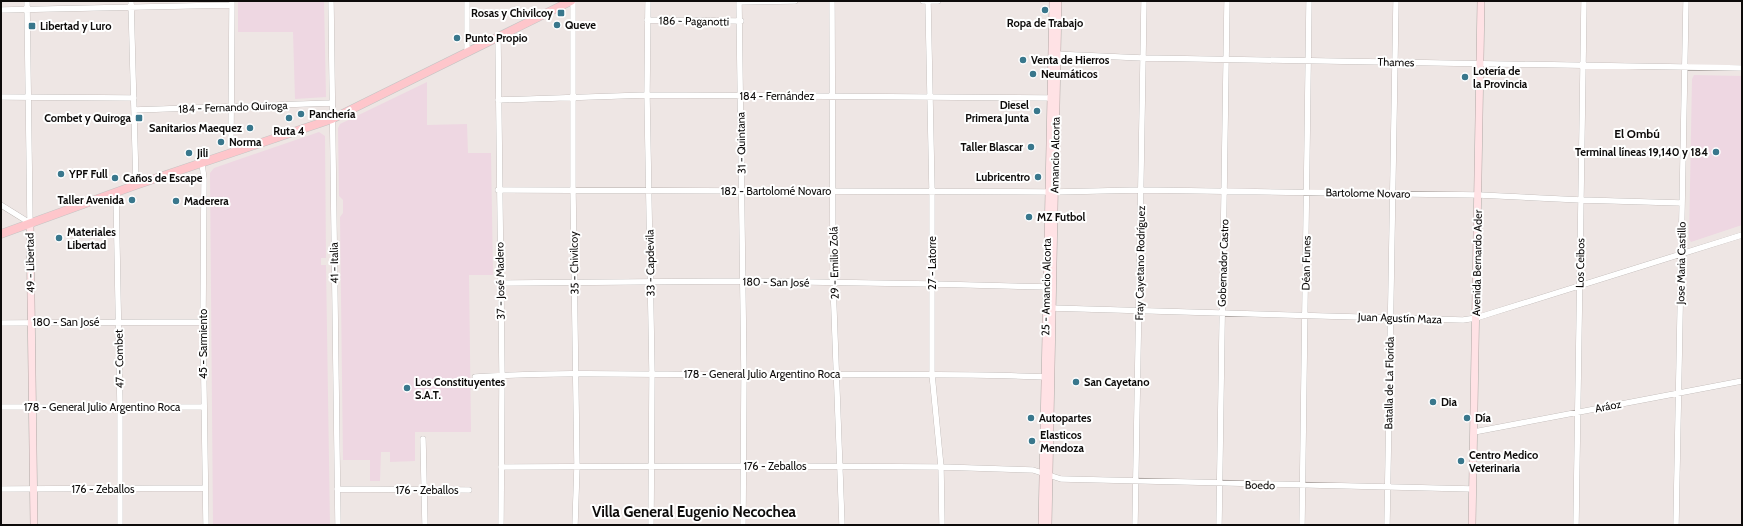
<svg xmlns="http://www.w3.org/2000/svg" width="1743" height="526" font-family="Cabin,sans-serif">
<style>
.industrial{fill:#eed7e2}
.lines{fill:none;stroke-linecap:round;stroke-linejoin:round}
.street-casing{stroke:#b0a9a6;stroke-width:6}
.secondary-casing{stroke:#b0a9a6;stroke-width:8}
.primary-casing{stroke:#c5c4c4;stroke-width:9}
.street{stroke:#fff;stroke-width:5.5}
.secondary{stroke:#ffe2e5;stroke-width:7}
.primary{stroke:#fec6cb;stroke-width:8}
.poi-dot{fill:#39778c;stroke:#fff;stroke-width:1.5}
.labels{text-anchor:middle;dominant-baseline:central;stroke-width:4;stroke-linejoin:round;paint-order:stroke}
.poi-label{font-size:11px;font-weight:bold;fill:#0d0b0a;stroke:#fff;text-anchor:start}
.street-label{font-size:11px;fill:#0d0b0a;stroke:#fff}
.neighbourhood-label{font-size:12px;font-weight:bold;fill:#0d0b0a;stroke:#fff}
.district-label{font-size:15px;font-weight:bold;fill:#0d0b0a;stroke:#fff}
</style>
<rect width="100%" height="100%" fill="#eee6e4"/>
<!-- industrial -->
<path class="industrial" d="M238,1H324L326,97L295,99L293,32H238Z
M1694,75L1742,76V225L1691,242L1689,239L1692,79Z
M427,82V125L467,124L468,153H491L493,275H469L471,432H415V461L390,462V452H381L380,481H370V460H343L340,217L343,213V200L339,196L338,128L340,124Z
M319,132L325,136L326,258H321V265H326L330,525H213L210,173L214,168Z"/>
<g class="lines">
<!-- street casing -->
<g class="street-casing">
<path id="street" d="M27,1L30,223
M131,1L136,185
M232,1L231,137L235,151
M331,1L338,525
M467,1V53
M573,1V190L577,466L575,525
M648,1L647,95L652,373L651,525
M739,1L744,375L743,525
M832,1L833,283L842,525
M923,1H938
M928,1L932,191V374L941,467L942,525
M739,2L795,1
M1,10L232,5
M647,20L741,21
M498,38L502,375L501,525
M1053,54L1143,58L1742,68
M1,97L134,98
M498,100L647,95L1053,98
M134,110L332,103
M202,163L204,179L203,322L206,525
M498,190L1054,192L1141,190L1479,195L1581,200L1682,203
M116,192L120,407V525
M1,205L30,223
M499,283L743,281L932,284L1050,287
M1050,308L1463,320L1476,318L1742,235
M1,323L203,322
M475,377C565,371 655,375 745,375C846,375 947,373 1048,377
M1,407H204
M1474,432L1742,381
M423,439L425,525
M501,467L744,466L941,467L1033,470L1061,479L1473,489
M1,489L205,488
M337,489L469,490
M1135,525L1144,1
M1219,525L1227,1
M1302,525L1309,1
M1387,525L1396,1
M1576,525L1584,1
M1676,525L1686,1"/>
</g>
<!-- secondary casing -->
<g class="secondary-casing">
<path id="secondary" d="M30,223L34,525
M1042,525L1053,1
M1048,525L1058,1
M1472,525L1481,1"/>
</g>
<!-- primary casing -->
<g class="primary-casing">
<path id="primary" d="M1,234L136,185L332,119L571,1"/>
</g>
<!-- street -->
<use href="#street" class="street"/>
<!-- secondary -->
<use href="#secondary" class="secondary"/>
<!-- primary -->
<use href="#primary" class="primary"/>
</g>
<!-- markers -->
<g class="poi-dot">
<circle cx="1045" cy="10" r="4"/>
<rect x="557" y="9" width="8" height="8" rx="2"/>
<circle cx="557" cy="25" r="4"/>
<rect x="28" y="22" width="8" height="8" rx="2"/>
<circle cx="457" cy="38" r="4"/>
<circle cx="1023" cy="60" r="4"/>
<circle cx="1033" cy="74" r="4"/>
<circle cx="1465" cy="77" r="4"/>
<circle cx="1037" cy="111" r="4"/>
<circle cx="301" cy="114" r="4"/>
<rect x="135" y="114" width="8" height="8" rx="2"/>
<circle cx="289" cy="118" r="4"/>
<circle cx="250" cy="128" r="4"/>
<circle cx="221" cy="142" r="4"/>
<circle cx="1031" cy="147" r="4"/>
<circle cx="1716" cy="152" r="4"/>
<circle cx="189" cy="153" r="4"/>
<circle cx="61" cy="174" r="4"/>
<circle cx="1038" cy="177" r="4"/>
<circle cx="115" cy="178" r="4"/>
<circle cx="132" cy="200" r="4"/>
<circle cx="176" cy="201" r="4"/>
<circle cx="1029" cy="217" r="4"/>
<circle cx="59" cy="238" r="4"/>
<circle cx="1076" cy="382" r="4"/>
<circle cx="407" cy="388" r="4"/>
<circle cx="1433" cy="402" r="4"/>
<circle cx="1031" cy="418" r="4"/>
<circle cx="1467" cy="418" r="4"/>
<circle cx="1032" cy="441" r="4"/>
<circle cx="1461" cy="461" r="4"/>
</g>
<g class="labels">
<!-- poi labels -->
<g class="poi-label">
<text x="553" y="13" text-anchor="end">Rosas y Chivilcoy</text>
<text x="1045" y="23" text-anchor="middle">Ropa de Trabajo</text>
<text x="565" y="25">Queve</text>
<text x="40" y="26">Libertad y Luro</text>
<text x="465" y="38">Punto Propio</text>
<text x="1031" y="60">Venta de Hierros</text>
<text x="1473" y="71">Lotería de<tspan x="1473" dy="13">la Provincia</tspan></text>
<text x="1041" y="74">Neumáticos</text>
<text x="1029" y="105" text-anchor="end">Diesel<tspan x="1029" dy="13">Primera Junta</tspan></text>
<text x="309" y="114">Panchería</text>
<text x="131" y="118" text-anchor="end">Combet y Quiroga</text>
<text x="242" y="128" text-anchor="end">Sanitarios Maequez</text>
<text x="289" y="131" text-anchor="middle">Ruta 4</text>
<text x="229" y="142">Norma</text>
<text x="1023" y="147" text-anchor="end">Taller Blascar</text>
<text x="1708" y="152" text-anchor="end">Terminal líneas 19,140 y 184</text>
<text x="197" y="153">Jili</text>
<text x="69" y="174">YPF Full</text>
<text x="1030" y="177" text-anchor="end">Lubricentro</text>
<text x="123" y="178">Caños de Escape</text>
<text x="124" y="200" text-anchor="end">Taller Avenida</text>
<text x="184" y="201">Maderera</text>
<text x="1037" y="217">MZ Futbol</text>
<text x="67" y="232">Materiales<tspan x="67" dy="13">Libertad</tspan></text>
<text x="415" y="382">Los Constituyentes<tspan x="415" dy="13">S.A.T.</tspan></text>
<text x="1084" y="382">San Cayetano</text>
<text x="1441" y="402">Dia</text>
<text x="1039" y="418">Autopartes</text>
<text x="1475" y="418">Día</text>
<text x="1040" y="435">Elasticos<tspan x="1040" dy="13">Mendoza</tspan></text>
<text x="1469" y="455">Centro Medico<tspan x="1469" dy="13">Veterinaria</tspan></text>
</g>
<!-- street labels -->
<g class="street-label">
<text transform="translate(694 21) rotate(1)">186 - Paganotti</text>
<text transform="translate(1396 62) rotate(1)">Thames</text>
<text x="777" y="96">184 - Fernández</text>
<text transform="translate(233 107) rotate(-2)">184 - Fernando Quiroga</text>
<text transform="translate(741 143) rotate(-91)">31 - Quintana</text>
<text transform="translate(1055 155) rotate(-89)">Amancio Alcorta</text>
<text x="776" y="191">182 - Bartolomé Novaro</text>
<text transform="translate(1368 193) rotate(1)">Bartolome Novaro</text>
<text transform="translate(30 263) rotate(-91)">49 - Libertad</text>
<text transform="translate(334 263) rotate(-91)">41 - Italia</text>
<text transform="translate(574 263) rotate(-91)">35 - Chivilcoy</text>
<text transform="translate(650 263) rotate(-91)">33 - Capdevila</text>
<text transform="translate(834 263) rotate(-91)">29 - Emilio Zolá</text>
<text transform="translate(932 263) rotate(-90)">27 - Latorre</text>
<text transform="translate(1140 263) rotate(-89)">Fray Cayetano Rodríguez</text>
<text transform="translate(1223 263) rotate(-88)">Gobernador Castro</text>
<text transform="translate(1306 263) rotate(-89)">Déan Funes</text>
<text transform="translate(1477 263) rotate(-89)">Avenida Bernardo Ader</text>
<text transform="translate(1580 263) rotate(-89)">Los Ceibos</text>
<text transform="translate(1681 263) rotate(-89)">Jose Maria Castillo</text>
<text transform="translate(500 281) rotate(-91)">37 - José Madero</text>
<text transform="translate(776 282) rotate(1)">180 - San José</text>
<text transform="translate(1046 287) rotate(-89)">25 - Amancio Alcorta</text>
<text transform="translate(1400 318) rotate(2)">Juan Agustín Maza</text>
<text x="66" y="322">180 - San José</text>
<text transform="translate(203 344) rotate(-90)">45 - Sarmiento</text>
<text transform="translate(119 359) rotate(-91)">47 - Combet</text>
<text x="762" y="374">178 - General Julio Argentino Roca</text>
<text transform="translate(1389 383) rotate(-89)">Batalla de La Florida</text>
<text transform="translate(1608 406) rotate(-11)">Aráoz</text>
<text x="102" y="407">178 - General Julio Argentino Roca</text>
<text x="775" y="466">176 - Zeballos</text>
<text transform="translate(1260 485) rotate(1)">Boedo</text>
<text x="103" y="489">176 - Zeballos</text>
<text x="427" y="490">176 - Zeballos</text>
</g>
<!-- neighbourhood labels -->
<g class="neighbourhood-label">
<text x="1637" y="133">El Ombú</text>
</g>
<!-- district labels -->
<g class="district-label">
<text x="694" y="512">Villa General Eugenio Necochea</text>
</g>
</g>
<!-- border -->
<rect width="1743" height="526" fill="none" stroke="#0d0b0a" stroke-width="4"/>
</svg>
